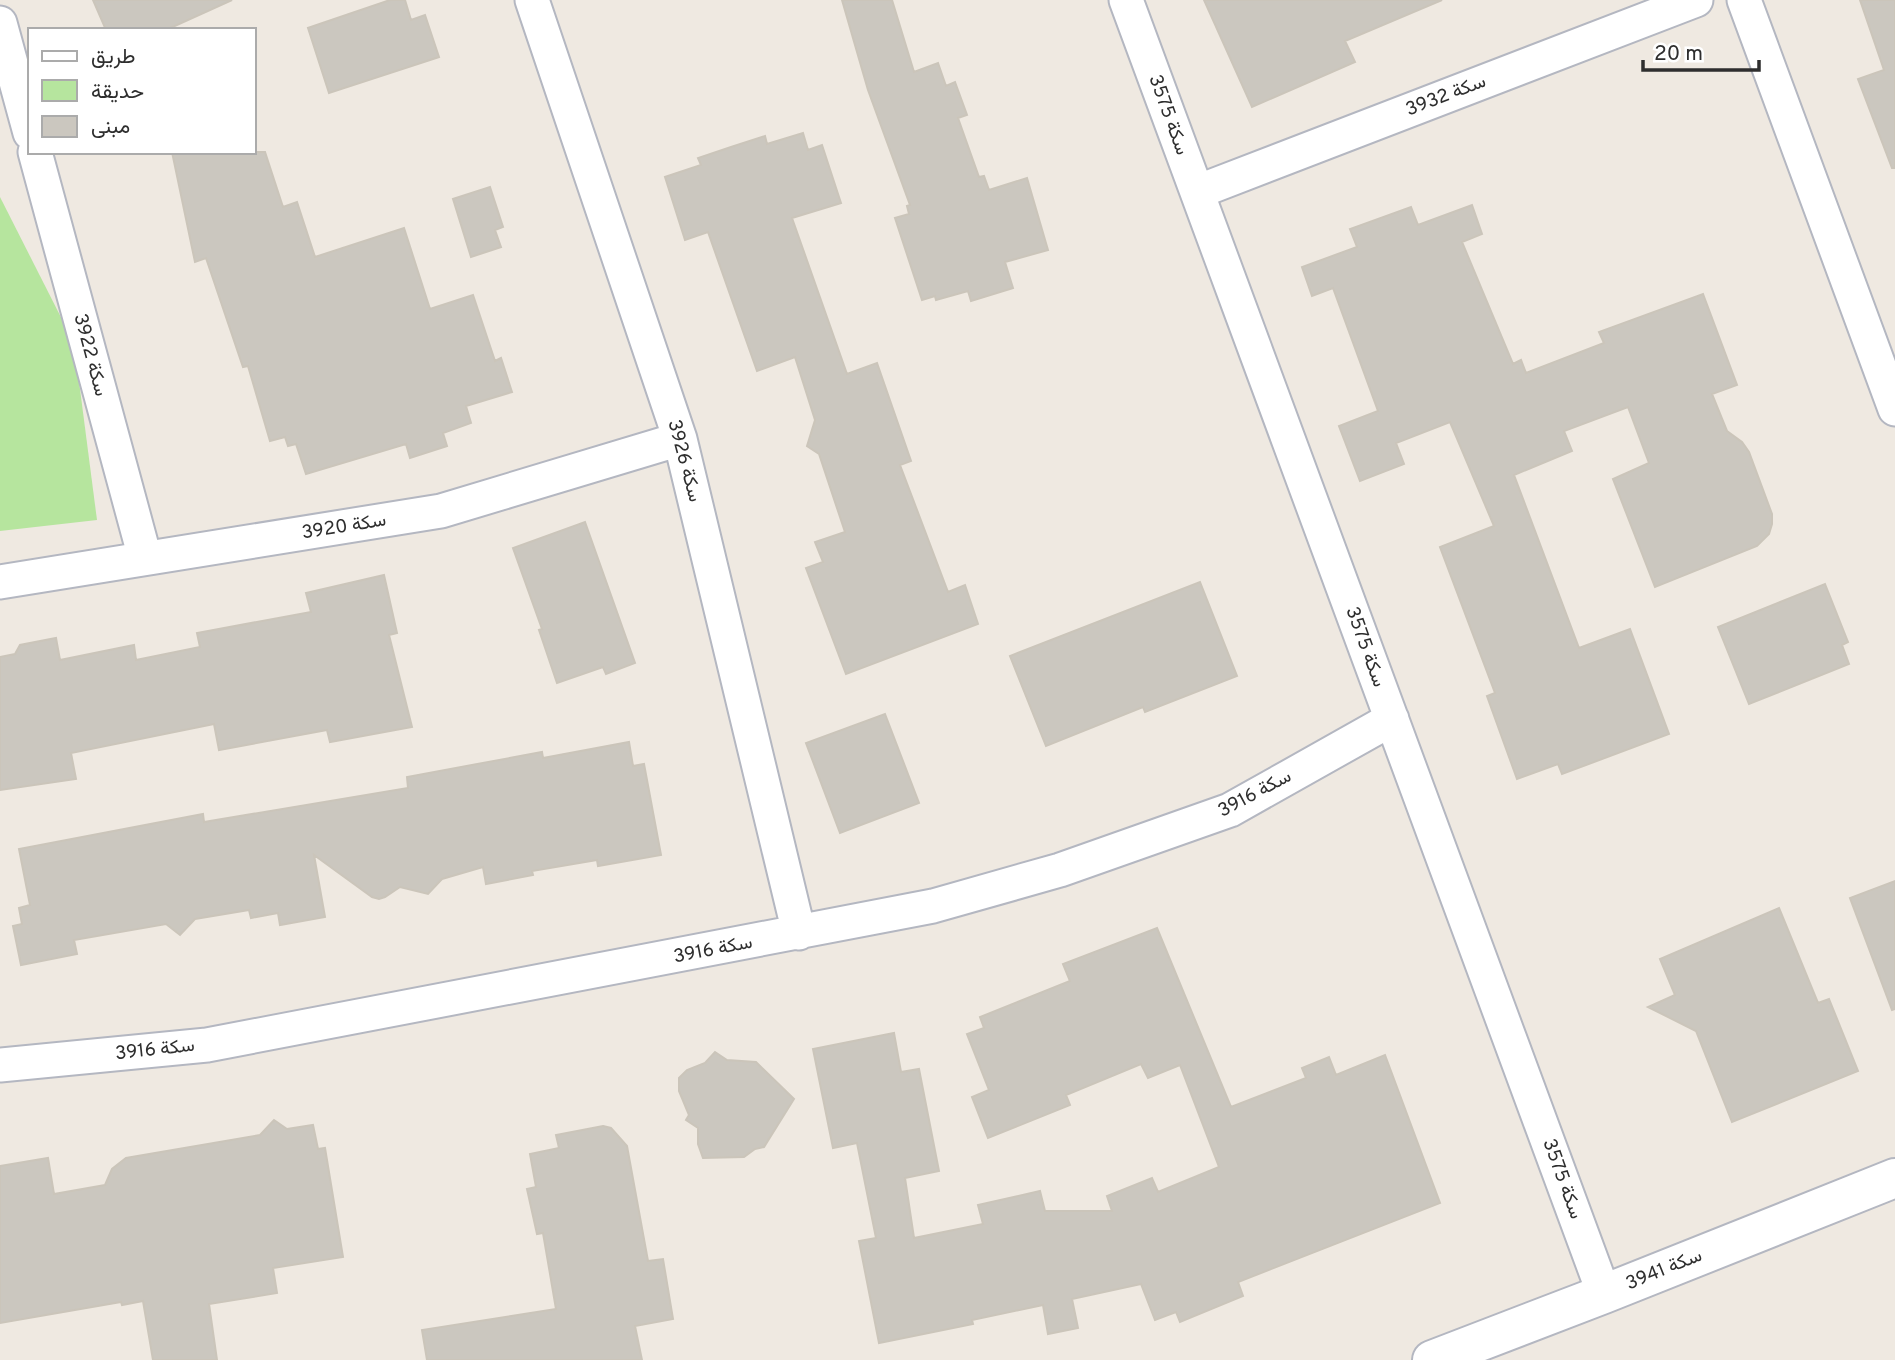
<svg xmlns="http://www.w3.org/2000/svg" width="1895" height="1360" font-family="Overpass,Vazirmatn,sans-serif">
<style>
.green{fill:#b6e59e}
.building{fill:#cbc7bf;stroke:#cbc5ba;stroke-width:2}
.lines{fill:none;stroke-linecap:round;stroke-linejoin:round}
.minor-casing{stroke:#b4b7c1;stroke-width:37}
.tertiary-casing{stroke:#b4b7c1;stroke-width:42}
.minor{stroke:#fff;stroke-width:33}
.tertiary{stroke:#fff;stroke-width:38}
.labels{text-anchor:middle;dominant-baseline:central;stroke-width:5;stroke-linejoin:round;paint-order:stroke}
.street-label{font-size:19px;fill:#2e2e2e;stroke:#fff}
</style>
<rect width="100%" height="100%" fill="#efe9e1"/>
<!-- green -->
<path class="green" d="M0,197L74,343L97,520L0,531Z"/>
<!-- building -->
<path class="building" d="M93,0H232L166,30H106Z
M390,0H405L411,20L425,15L439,57L329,93L308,28Z
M842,0H892L914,72L938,63L946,86L955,82L967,115L958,118L979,177L984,176L989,190L1027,178L1048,250L1005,262L1013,288L971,301L968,291L936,300L935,296L922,300L895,218L909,214L907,206L910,205L868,90Z
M1204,0H1442L1345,41L1355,62L1252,107Z
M1860,0H1895V168H1892L1858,79L1884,70Z
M803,133L808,150L822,145L841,203L792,218L847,374L877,363L911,461L900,465L948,592L965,585L978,624L846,674L806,568L823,562L815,542L845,532L819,454L807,446L815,420L795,357L757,371L708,232L685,240L665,177L701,165L698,158L731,147L765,136L767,144Z
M172,152H265L283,207L297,202L315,257L404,228L430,309L473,295L495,361L501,358L512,392L466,406L471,423L443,433L447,446L410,458L406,444L306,474L296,444L288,446L285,437L270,441L248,366L243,367L206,258L195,262Z
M490,187L503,227L495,230L501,247L471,257L453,199Z
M1472,205L1482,234L1462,242L1513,364L1521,360L1526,373L1604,343L1599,332L1703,294L1737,385L1712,394L1727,431L1742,442L1749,452L1772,514V524L1769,534L1757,546L1655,587L1613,479L1649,463L1628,407L1564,431L1572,451L1514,475L1579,648L1630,629L1669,734L1562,774L1558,764L1517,779L1487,696L1495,693L1440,547L1494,526L1450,422L1396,443L1404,464L1360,481L1339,426L1378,411L1333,288L1312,296L1302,267L1357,247L1350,229L1411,207L1418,225Z
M585,522L635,663L606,674L603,667L557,683L539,630L542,629L513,548Z
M384,575L397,633L389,635L412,727L330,742L327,730L219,750L214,724L71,753L76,779L0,790V657L15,654L20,645L56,638L60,660L134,645L136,660L200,647L197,633L311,612L306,593Z
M1200,582L1237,676L1145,712L1143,707L1046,746L1010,656Z
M1825,584L1848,642L1842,645L1849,664L1749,704L1718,627Z
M885,714L919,803L840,833L806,743Z
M629,742L633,766L644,764L661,855L598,866L597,860L532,871L533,875L486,884L483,867L442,879L428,894L400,887L385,897L379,899L372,897L314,855L325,917L280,925L278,913L251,918L249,910L195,919L180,935L166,924L74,940L77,954L21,965L13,926L22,924L19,908L30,905L19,849L203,814L204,822L408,788L407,777L542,752L543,758Z
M1895,881V1009L1892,1010L1850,898Z
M1779,908L1818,1003L1829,999L1858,1071L1732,1122L1696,1031L1648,1007L1675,995L1660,959Z
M1157,928L1231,1107L1306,1078L1302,1068L1329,1057L1336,1075L1385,1055L1440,1203L1238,1282L1243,1296L1180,1322L1176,1312L1155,1320L1141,1284L1072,1299L1078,1328L1048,1334L1043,1305L972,1320L973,1324L879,1343L859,1241L876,1238L857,1143L833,1148L813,1049L894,1033L901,1072L919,1069L939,1171L905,1178L914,1238L983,1224L978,1205L1040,1191L1045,1211H1112L1107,1196L1152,1178L1158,1192L1219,1167L1180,1065L1148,1078L1141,1064L1066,1095L1070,1105L988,1138L972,1097L989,1090L967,1034L984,1028L980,1017L1070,981L1063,964Z
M715,1052L727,1060L756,1062L794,1099L764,1147L755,1149L744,1157L703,1158L698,1144V1128L686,1120L689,1115L679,1091V1078L687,1070L705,1063Z
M274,1120L287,1129L313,1125L318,1149L325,1148L343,1257L273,1268L277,1293L209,1304L217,1360H153L143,1301L122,1305L121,1302L0,1323V1166L48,1158L54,1194L105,1185L112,1169L126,1158L260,1135Z
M603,1126L611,1128L627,1146L648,1261L663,1259L673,1319L635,1326L642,1360H427L422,1330L556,1309L543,1233L537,1234L527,1189L536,1187L530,1154L559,1148L556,1135Z"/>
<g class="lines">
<!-- minor casing -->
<g class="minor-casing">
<path id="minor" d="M532,0L680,439L799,933
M1126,0L1604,1294
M1744,0L1895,409
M0,23L30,133
M35,152L145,558
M1197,192L1696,0
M0,582L441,511L680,439
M0,1065L207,1045L933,906L1060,870L1230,810L1392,719"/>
</g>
<!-- tertiary casing -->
<g class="tertiary-casing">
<path id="tertiary" d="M1432,1360L1604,1294L1895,1178"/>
</g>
<!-- minor -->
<use href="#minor" class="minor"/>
<!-- tertiary -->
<use href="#tertiary" class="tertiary"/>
</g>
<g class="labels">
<!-- street labels -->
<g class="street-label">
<text transform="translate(1446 96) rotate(-21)">سكة 3932</text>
<text transform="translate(1168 115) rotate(70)">سكة 3575</text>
<text transform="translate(90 355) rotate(75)">سكة 3922</text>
<text transform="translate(684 461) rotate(75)">سكة 3926</text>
<text transform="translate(344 527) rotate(-9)">سكة 3920</text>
<text transform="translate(1365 647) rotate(70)">سكة 3575</text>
<text transform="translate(1255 794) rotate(-28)">سكة 3916</text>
<text transform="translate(713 950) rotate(-11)">سكة 3916</text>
<text transform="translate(155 1050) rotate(-6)">سكة 3916</text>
<text transform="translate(1562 1179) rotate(70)">سكة 3575</text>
<text transform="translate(1664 1270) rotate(-22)">سكة 3941</text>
</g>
</g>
<!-- legend -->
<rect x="28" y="28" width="228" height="126" fill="#ffffff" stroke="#ababab" stroke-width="2"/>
<rect x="42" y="51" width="35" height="10" fill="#ffffff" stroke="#ababab" stroke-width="2"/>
<text x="91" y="63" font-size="21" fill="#2e2e2e">طريق</text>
<rect x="42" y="80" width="35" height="21" fill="#b6e59e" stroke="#ababab" stroke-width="2"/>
<text x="91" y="98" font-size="21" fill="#2e2e2e">حديقة</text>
<rect x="42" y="116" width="35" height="21" fill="#cbc7bf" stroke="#ababab" stroke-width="2"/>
<text x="91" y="133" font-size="21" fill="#2e2e2e">مبنى</text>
<!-- scale -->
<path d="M1643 60v10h116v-10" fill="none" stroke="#2e2e2e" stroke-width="3.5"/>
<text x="1654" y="60" font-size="21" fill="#2e2e2e" stroke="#ffffff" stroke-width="5" paint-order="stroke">20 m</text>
</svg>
